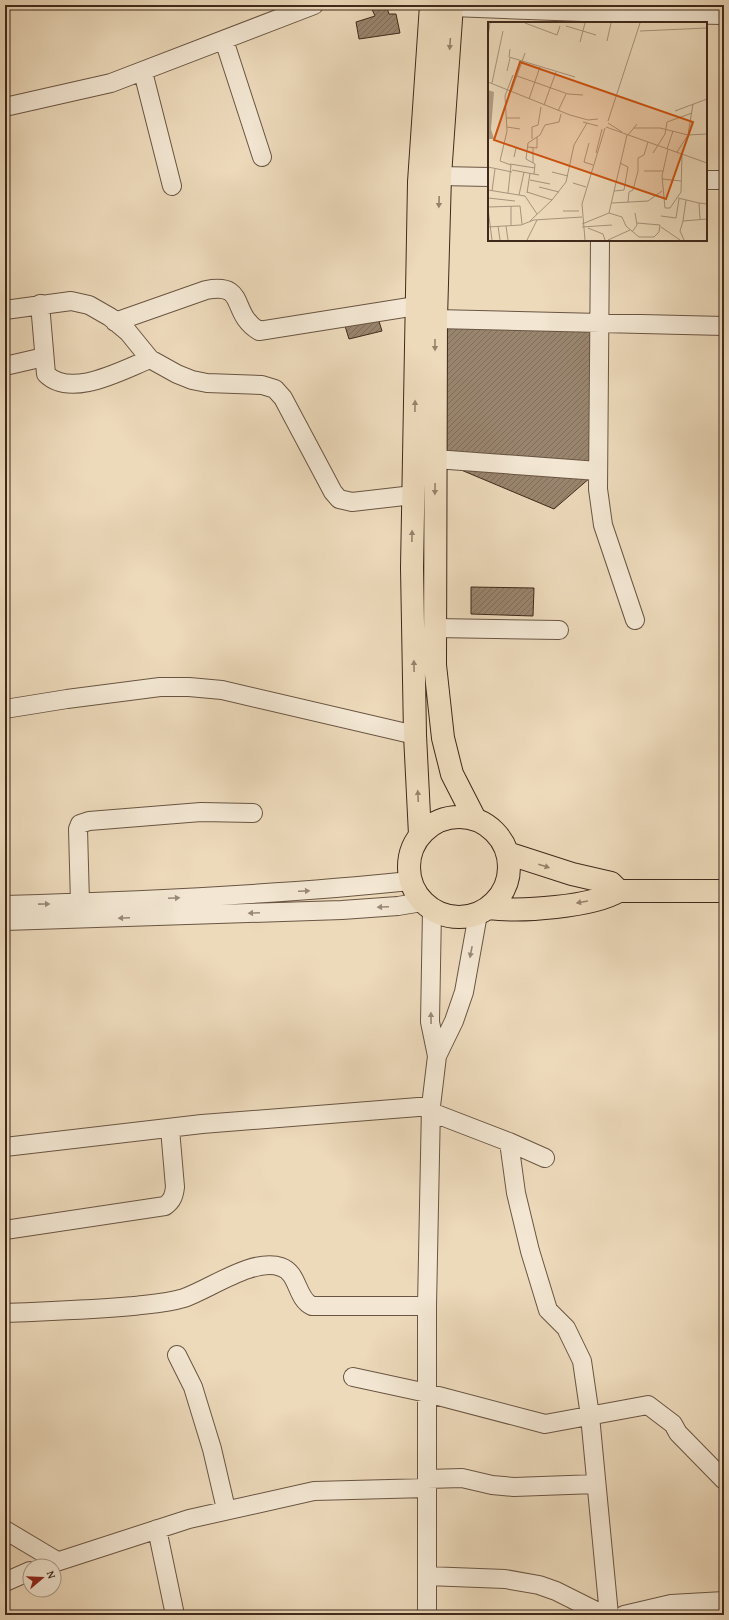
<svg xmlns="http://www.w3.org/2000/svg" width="729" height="1620" font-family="'Gentium Book Plus',serif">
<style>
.building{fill:url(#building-hatch);stroke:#3f291b}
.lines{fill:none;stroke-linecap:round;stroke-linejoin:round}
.minor-casing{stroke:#6a5543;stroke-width:20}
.highway-casing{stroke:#3f291b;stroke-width:24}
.minor{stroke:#f3e7d3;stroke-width:18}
.highway{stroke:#eddabb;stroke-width:22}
.oneway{fill:#96826b}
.oneway2{fill:#987}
.inset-road{fill:none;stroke:#a7937b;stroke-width:1}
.view{fill:#cf520e;fill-opacity:0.15;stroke:#cf520e;stroke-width:2}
.inset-edge{fill:none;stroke:#3f291b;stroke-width:2}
</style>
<defs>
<pattern id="building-hatch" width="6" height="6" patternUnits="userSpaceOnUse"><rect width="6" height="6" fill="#99856e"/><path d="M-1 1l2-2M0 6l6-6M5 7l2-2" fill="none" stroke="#7e6d5a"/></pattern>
</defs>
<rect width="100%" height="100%" fill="#eddabb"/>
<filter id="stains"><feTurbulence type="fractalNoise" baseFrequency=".005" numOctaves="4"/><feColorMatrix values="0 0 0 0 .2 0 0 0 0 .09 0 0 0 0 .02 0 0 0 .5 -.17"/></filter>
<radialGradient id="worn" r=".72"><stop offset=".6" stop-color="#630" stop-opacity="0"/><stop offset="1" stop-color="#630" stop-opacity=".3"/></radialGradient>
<!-- building -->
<path class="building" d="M377,5H386L389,14H396L400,33L359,39L356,22L375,16L371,7Z
M378,318L382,331L349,339L345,326Z
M436,319L599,322L598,471L554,509L435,459Z
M471,587L534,588L533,616L471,614Z"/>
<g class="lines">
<!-- minor casing -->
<g class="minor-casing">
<path id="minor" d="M452,7L609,13L724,15
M224,40L262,157
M143,72L172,186
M5,107L111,83L314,5
M440,176L489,177
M706,180H724
M600,240L598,489L603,525L635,620
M40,304L46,374C71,399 122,370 150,359
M5,310L71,301L89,305L110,317L128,332L150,359L177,374L192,380L207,383L262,385L275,389L283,398L333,492L339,499L352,502L413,495
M436,319L724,326
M115,322L206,290C248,282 229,313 259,331L416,306
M5,366L44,357
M435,459L598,471
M435,628L559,630
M5,709L67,699L160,687H189L222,690L415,735
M80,903L78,829L80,824L89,821L201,812L253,813
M5,905C140,901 276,895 410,881
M5,921L342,910L398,906L422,902
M437,1056L454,1021L464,992L478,914
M431,1112L509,1142L545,1158
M509,1142L516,1193L530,1251L548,1310L566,1328L582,1361L590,1416L609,1615
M5,1147L202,1124L431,1106
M5,1230L165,1206C172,1201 174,1196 175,1187L170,1129
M5,1313C48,1311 90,1310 133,1306C150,1304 168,1303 184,1298C210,1289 254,1257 281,1267C299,1273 296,1299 312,1306H427
M177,1355L193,1387L212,1449L226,1509
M353,1377L427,1393L545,1424L648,1405L673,1424L678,1433L724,1480
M427,1479L462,1478L492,1485L514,1487L596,1484
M157,1529L175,1615
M5,1530L57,1561
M44,1566L189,1519L314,1491L427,1488
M427,1576L505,1579L539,1585L556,1591L604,1615
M5,1582L30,1571
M427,1615V1306L431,1106L437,1056L430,1022L432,910
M624,1615L671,1604L724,1601"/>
</g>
<!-- highway casing -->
<g class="highway-casing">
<path id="highway" d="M452,5L440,176L436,319L435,665L443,738L452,774L475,819
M409 867a50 50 0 1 1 100 0a50 50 0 1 1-100 0Z
M420,835L415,735L412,568L419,182L431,5
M507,853L572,874L611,883L619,891
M619,891H724
M489,908C521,912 592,907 619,891"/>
</g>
<!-- minor -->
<use href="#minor" class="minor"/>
<!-- highway -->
<use href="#highway" class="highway"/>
</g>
<!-- one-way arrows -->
<defs><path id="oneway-solid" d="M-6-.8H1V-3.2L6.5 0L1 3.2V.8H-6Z"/></defs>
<g class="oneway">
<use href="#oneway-solid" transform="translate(450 44) rotate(94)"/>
<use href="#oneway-solid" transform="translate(439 202) rotate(92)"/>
<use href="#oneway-solid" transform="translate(435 345) rotate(90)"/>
<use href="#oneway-solid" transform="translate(415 406) rotate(-89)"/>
<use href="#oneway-solid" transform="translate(435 489) rotate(91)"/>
<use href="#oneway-solid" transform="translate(412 536) rotate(-89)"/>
<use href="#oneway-solid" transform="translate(414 666) rotate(-91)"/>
<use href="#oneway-solid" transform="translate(418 796) rotate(-93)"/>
<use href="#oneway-solid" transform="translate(544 866) rotate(18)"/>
<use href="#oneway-solid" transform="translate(582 902) rotate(170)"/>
</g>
<g class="oneway2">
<use href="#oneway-solid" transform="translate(304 891) rotate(-3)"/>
<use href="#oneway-solid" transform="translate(174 898) rotate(-3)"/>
<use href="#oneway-solid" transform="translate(44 904) rotate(-1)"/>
<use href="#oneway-solid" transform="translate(383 907) rotate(177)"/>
<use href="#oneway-solid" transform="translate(254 913) rotate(178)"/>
<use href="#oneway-solid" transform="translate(124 918) rotate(178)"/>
<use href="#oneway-solid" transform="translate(471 952) rotate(101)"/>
<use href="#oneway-solid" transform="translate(431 1018) rotate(-91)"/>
</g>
<!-- overview -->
<g transform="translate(488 22)">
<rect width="219" height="219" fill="#eddabb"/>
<path d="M0,68L6,70L3,107L6,117H0Z" fill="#b29e85"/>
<path class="inset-road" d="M37,1L69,13L72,4M78,4L108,13M152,9L219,6M0,14L2,1M119,19L123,1M92,20L97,1M22,27L21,35L87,55M19,49L22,36M29,54L80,72L95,73M0,60L82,93L100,98L110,97M4,61L15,9M23,70L37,31M41,77L52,45M56,83L68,50M70,89L78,72M187,89L219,77M18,96H32M120,99L152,1M95,100L110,104M120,101L134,110M19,105L32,107M118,105L219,141M146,106H172L200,113L205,82M140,113L149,102M44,117V105L50,103L53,85M101,121L96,140L105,143M40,125L49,126V115M45,126V141M179,127L185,109M180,127L174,154L177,186H182L193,170L194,132M189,130L200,113L219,112M108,131L114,107M165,131L177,112L179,100L204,91M26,135L28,126L39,129M22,142L47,146M0,145L24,150M24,148L51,153M156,149H175M64,150L80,154M46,152L47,142L38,137L40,121L52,113L57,103L71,100L73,92M174,157L193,159M42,158L62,162M85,161L98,165M51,165L71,170M0,168L37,174L49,192M4,169L7,147M126,169L136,168L140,145L132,141M39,170L64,178M20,171L23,143L12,139L19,109L17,74L25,53M39,171L42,151M31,173L36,150M0,176L27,179M190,176L211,181M140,180L141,170L145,168L150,149V136L156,133L160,120M124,181L160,179L174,169M23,184V203M0,185L32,184L34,202M0,187L4,218M75,189H91M121,191L134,195L138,204L151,215H166L171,210L172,203L149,201M173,194L188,196L191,177M212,197L211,181L219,182M42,199L64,178L78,160L86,123L99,101M195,199L198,178M94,202L121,191L139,113M10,204L12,218M18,204L20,218M0,205L33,203L46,198L94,195M94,205L124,203M173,205L192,218M100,206L115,212L117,218M144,210L149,203L147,191M39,218L49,198M97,218L94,182L117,106M120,218L142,208M196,218L192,209L195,199L219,197"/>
<path class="view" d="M32,40L205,100L178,177L6,118Z"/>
<rect width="219" height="219" class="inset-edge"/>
</g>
<!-- margin -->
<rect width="729" height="1620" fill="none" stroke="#eddabb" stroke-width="20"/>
<rect x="6" y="6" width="717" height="1608" fill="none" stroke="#3f291b" stroke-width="2"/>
<rect x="10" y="10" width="709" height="1600" fill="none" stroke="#3f291b"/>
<!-- north arrow -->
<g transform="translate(42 1578) rotate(71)"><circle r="19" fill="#f3e7d3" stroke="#ab9b89"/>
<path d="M0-3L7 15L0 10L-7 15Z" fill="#8f2418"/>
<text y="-6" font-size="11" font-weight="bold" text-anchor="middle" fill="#3f291b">N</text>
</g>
<rect width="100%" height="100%" filter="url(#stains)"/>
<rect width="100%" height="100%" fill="url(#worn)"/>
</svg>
